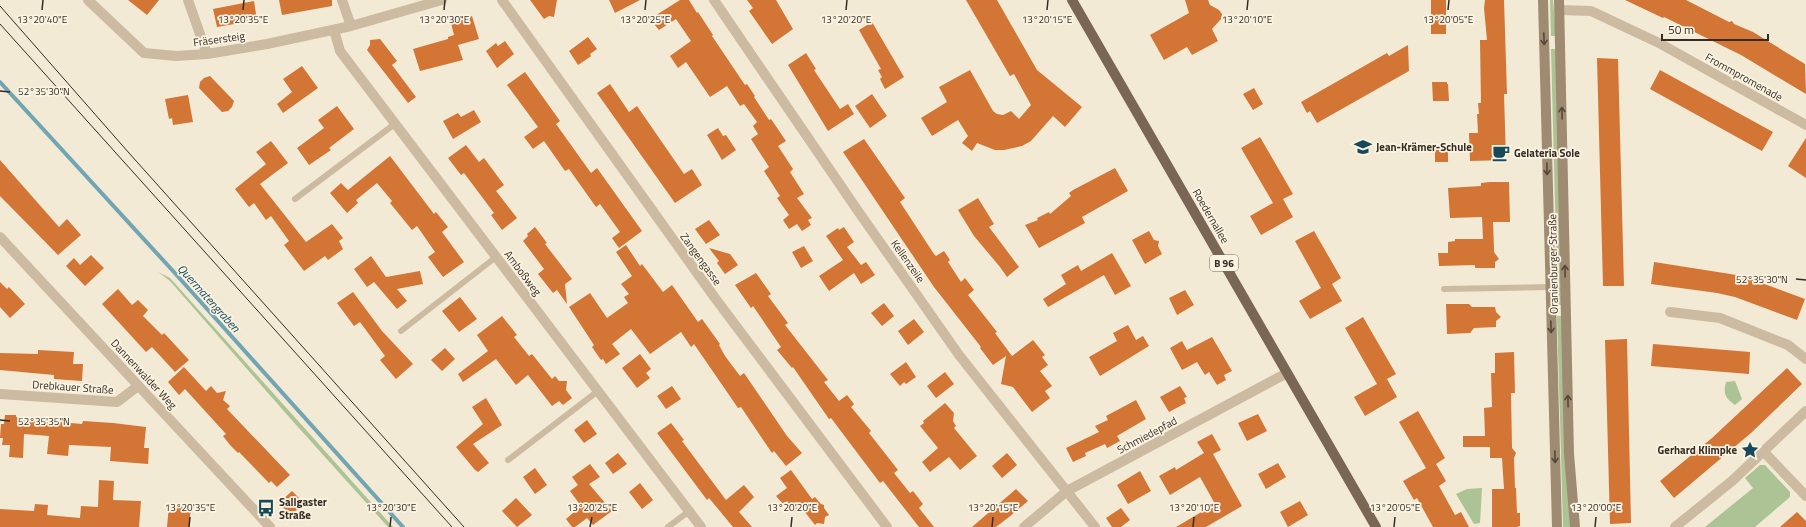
<svg xmlns="http://www.w3.org/2000/svg" width="1806" height="527" font-family="'Titillium Web',sans-serif">
<style>
.green{fill:#acc395}
.lines{fill:none;stroke-linecap:round;stroke-linejoin:round}
.stream{stroke:#72a5b3;stroke-width:4}
.building{fill:#d27535}
.lane{stroke:#ccbba1;stroke-width:6}
.street{stroke:#ccbba1;stroke-width:10}
.secondary{stroke:#9f8a72;stroke-width:10}
.primary{stroke:#796654;stroke-width:10}
.tram{stroke:#352c24;stroke-width:1}
.oneway{stroke:#55483b}
.ticks{fill:none;stroke:#352c24;stroke-width:1.5}
.labels{text-anchor:middle;dominant-baseline:central;stroke-width:3.5;stroke-linejoin:round;paint-order:stroke}
.shield{fill:#fbf3e2;stroke:#70685d;stroke-width:1}
.shield-label{font-size:10px;font-weight:bold;fill:#352c24}
.street-label{font-size:11px;fill:#352c24;stroke:#fbf3e2}
.poi-label{font-size:11px;font-weight:bold;fill:#352c24;stroke:#fbf3e2;text-anchor:start}
.water-label{font-size:12px;font-style:italic;fill:#164a5a;stroke:#fbf3e2}
.ticks-label{font-size:10px;text-anchor:middle;fill:#352c24;stroke:#fbf3e2;stroke-width:3.5;stroke-linejoin:round;paint-order:stroke}
</style>
<rect width="100%" height="100%" fill="#f3ead5"/>
<!-- green -->
<path class="green" d="M1550,0H1553L1556,36H1551Z
M1551,49H1556L1562,305H1556L1557,282Z
M158,272L170,278L393,527H388L289,417L170,281Z
M1557,316H1562L1571,527H1563Z
M1735,381L1742,399L1735,405C1725,398 1723,394 1726,382Z
M1760,465H1765L1790,492V497L1755,527H1705L1753,488L1745,478Z
M1482,488L1480,523L1474,524L1456,494L1467,489Z"/>
<g class="lines">
<!-- stream -->
<path class="stream" d="M0,82L173,271L403,527"/>
</g>
<!-- building -->
<path class="building" d="M128,0H159L147,15Z
M279,0H332V6L282,15Z
M530,0H557L554,17L549,16L544,19Z
M609,0H640L615,13Z
M680,0H689L697,13L698,12L713,35L712,36L745,85L747,84L755,96L754,97L769,120L771,119L786,141L778,146L793,169L790,172L804,194L797,198L812,218L808,220L811,225L802,231L797,224L789,229L783,220L789,215L777,198L780,196L764,171L769,167L751,139L758,134L753,126L757,122L744,104L740,106L727,86L710,97L686,62L678,68L670,56L691,41L676,19L659,30L650,19Z
M747,0H776L793,29L772,44L749,11L753,8Z
M966,0H997L1037,70L1082,107L1065,127L1053,116L1031,141L1022,146L1004,150H995L977,143L972,151L962,143L968,136L958,120L932,136L921,118L947,102L939,87L970,70L993,111L997,114L1003,115L1011,111L1019,119L1031,105L1014,74L1010,76Z
M1185,0H1208L1210,5L1219,10L1222,14L1221,19L1212,29L1218,41L1192,55L1187,47L1164,60L1150,35L1189,13Z
M1431,0H1446V34H1431Z
M1485,0H1504L1507,94H1504L1506,160L1470,161L1469,133H1478L1477,114H1479L1478,103H1481L1480,40H1487L1484,8Z
M1625,0H1686L1729,22L1732,21L1734,24L1753,32L1805,64L1806,94L1741,55L1664,17L1663,18Z
M254,1L257,20L217,27L213,9Z
M472,16L479,39L458,45L463,60L420,71L413,49L448,39V37L454,35L451,23Z
M872,22L904,77L885,89L880,79L882,77L878,70L881,69L859,30Z
M588,37L597,49L590,54L591,56L590,57L578,65L569,51Z
M380,39L397,61L392,65L416,97L408,103L367,50L370,45V40Z
M505,41L514,54L497,68L486,51L496,43L498,46Z
M1408,45L1409,71L1317,123L1310,111L1307,113L1301,102L1387,53L1389,56Z
M806,53L816,69L814,70L840,109L848,104L854,114L828,131L788,65Z
M1597,58L1618,59L1624,286H1603Z
M302,66L318,88L283,113L277,104L292,92L283,79Z
M1660,70L1773,132L1762,151L1650,89Z
M525,72L560,121L556,124L591,173L597,168L642,231L619,248L612,238L620,232L600,204L596,207L569,169L565,171L544,141L533,149L524,137L538,127L507,85Z
M210,76L234,101L232,107L228,111L222,112L199,88L200,82L204,78Z
M1432,82H1447V84H1448L1449,101H1433Z
M610,84L629,112L637,106L684,174L692,169L702,185L675,203L597,93Z
M1254,88L1263,104L1253,110L1243,94Z
M872,94L887,116L870,128L855,106Z
M188,95L193,122L173,125L172,118L169,119L165,99Z
M337,106L354,129L329,148L331,150L309,165L297,148L324,128L318,120Z
M474,110L481,122L453,139L443,121L458,113L461,117Z
M718,128L723,136L726,135L736,150L722,160L707,135Z
M1260,137L1293,194L1283,199L1293,217L1261,235L1250,216L1273,203L1241,148Z
M1806,138V178L1788,166Z
M864,139L905,198L900,202L934,254L936,256L944,251L950,260L948,262L961,282L965,278L974,290L968,295L997,332L995,333L1012,356L1033,340L1045,355L1042,357L1048,365L1040,371L1052,386L1045,391L1050,398L1032,412L1013,387L1001,384L1006,356L993,365L980,348L981,347L934,287L843,152Z
M271,141L288,163L260,184L306,242L332,224L343,238L339,241L343,249L328,260L325,256L304,271L284,245L289,241L271,216L266,220L254,203L249,207L235,189L266,164L256,152Z
M466,145L479,162L484,158L504,185L496,191L517,218L502,230L491,215L494,213L464,173L461,175L448,158Z
M1435,150H1448V162H1435Z
M390,156L434,214L436,212L448,227L442,232L464,262L443,277L428,257L435,252L417,226L412,230L390,203L392,201L377,183L356,200L358,203L347,213L330,193L341,183L348,190Z
M0,160L59,227L67,219L81,235L58,255L0,196Z
M1115,168L1128,191L1082,217L1085,223L1039,248L1025,225L1038,220L1037,218L1049,212L1050,214L1071,196L1069,193L1073,190Z
M1490,182H1509L1510,222H1493L1494,248V252L1499,259L1495,262V268H1475V265L1439,266L1438,253H1448V242L1455,241V239H1483L1482,217L1450,218L1448,188L1481,186V183Z
M978,198L994,224L989,227L1019,267L1007,277L1000,267L974,236L958,210Z
M709,220L720,235L706,244L695,229Z
M535,227L547,243L545,244L572,279L565,284L567,304L557,290L553,293L538,274L544,269L523,241L528,236L527,234Z
M844,227L854,242L847,247L861,265L866,262L875,275L861,284L854,273L829,291L819,276L843,260L826,236L838,228L839,230Z
M1149,231L1154,240L1159,241L1158,246L1162,254L1145,264L1132,240Z
M1314,231L1341,278L1332,284L1342,301L1310,319L1299,301L1321,288L1295,241Z
M626,245L640,266L642,264L663,292L672,285L698,322L702,319L720,344L719,345L725,356L740,376L744,373L787,436L802,453L786,466L774,451L772,453L741,407L738,408L694,344L691,347L681,332L650,354L631,329L612,344L620,354L606,364L603,359L601,360L592,347L594,345L569,307L590,293L607,318L628,303L624,297L629,294L621,284L632,276L616,252Z
M804,246L813,261L801,268L792,252Z
M709,248L730,254L738,265L725,274L717,263L719,261Z
M1112,253L1131,286L1115,295L1104,275L1048,307L1043,299L1066,284L1061,275L1078,265L1081,271Z
M91,255L104,268L85,286L66,266L74,258L80,265Z
M371,256L386,277L420,271L423,284L397,289L407,301L397,309L374,282L367,287L354,269Z
M1654,262L1743,276L1805,299L1797,320L1735,297L1717,293L1651,284Z
M756,273L771,294L768,296L788,323L785,325L828,380L824,382L839,401L847,395L854,404L851,407L871,431L869,433L898,470L894,473L910,493L913,491L923,504L919,508L934,527H919L883,481L880,483L831,418L829,419L793,367L792,368L777,350L781,347L753,306L751,308L735,285Z
M0,282L7,289L9,287L25,304L10,318L0,307Z
M118,289L132,305L138,300L148,310L143,316L162,335L164,333L189,360L175,372L152,347L146,352L102,304Z
M1185,290L1194,305L1177,315L1169,298Z
M353,292L382,331L413,364L396,379L380,360L385,356L360,322L354,326L337,303Z
M460,297L477,319L459,332L442,311Z
M884,303L894,316L882,326L871,313Z
M1446,304H1469L1472,307H1495L1496,312L1501,317L1496,321V327L1474,328L1470,333L1447,334Z
M502,316L517,335L514,337L529,356L532,354L552,379L555,376L559,381H567L566,390L572,398L563,405L559,401L552,406L528,375L516,385L496,359L463,382L458,374L488,351L477,335Z
M1363,317L1396,374L1387,379L1397,397L1365,416L1354,397L1377,384L1345,328Z
M914,319L924,332L908,345L898,331Z
M1128,325L1136,340L1143,336L1149,346L1100,376L1089,357L1117,341L1113,333Z
M1212,337L1232,371L1224,375L1226,380L1217,385L1209,372L1205,375L1197,362L1182,370L1170,348L1182,341L1187,350Z
M1627,339L1631,523L1610,524L1605,340Z
M1653,344L1750,352L1749,374L1651,366Z
M445,348L455,359L442,371L431,360Z
M38,350L74,352L73,364H83L82,381L54,379V375L0,370V353L38,354Z
M1514,352L1515,393H1511L1512,448L1516,453L1514,458L1515,488H1516L1517,513H1520V526L1517,527H1492V489H1504L1502,458H1490V447H1463V436H1485L1484,408L1492,407L1491,373H1495V353Z
M640,354L651,369L646,373L650,378L637,388L622,368Z
M906,362L916,377L906,384L904,382L900,386L890,374Z
M184,367L206,391L211,386L217,393L226,391L223,400L230,406L227,409L290,475L277,487L271,481L269,483L239,452L238,453L230,445L223,436L226,434L185,389L179,395L168,382Z
M1787,368L1802,384L1751,433L1674,498L1660,481L1712,438Z
M945,372L954,384L936,398L927,386Z
M672,386L681,399L666,409L657,396Z
M1180,386L1187,397L1184,398L1186,403L1169,412L1160,397Z
M486,398L502,425L473,444L489,463L478,472L475,470L456,447L483,424L472,407Z
M1136,400L1146,419L1117,436L1120,441L1107,448L1105,444L1085,453L1086,456L1073,462L1066,448L1099,432L1095,426L1108,420L1106,416Z
M945,403L954,413L953,421L956,426L954,428L977,456L960,470L949,457L930,472L922,462L938,448L920,426L924,423L923,421Z
M1418,411L1445,458L1436,464L1446,481L1439,486L1455,515L1461,512L1469,527H1433L1417,498L1414,500L1403,481L1426,468L1399,422Z
M1258,414L1267,431L1247,441L1238,423Z
M5,415H16V417L25,418V419L82,424L83,421L113,423L146,427L144,448H149L148,464L110,461L111,447L69,445L68,456L47,454L49,436L24,434L23,458L9,457L10,445H2L3,438H0L1,424H4Z
M587,420L597,434L584,443L574,430Z
M671,423L684,440L682,441L726,500L744,485L754,497L739,512L752,527H733L709,498L707,500L657,433Z
M1212,434L1221,450L1213,454L1242,506L1206,527H1176L1215,504L1200,477L1170,495L1159,476L1175,467L1176,470L1204,453L1197,442Z
M618,453L627,464L613,474L605,463Z
M1007,453L1017,465L1002,478L992,466Z
M1278,463L1286,477L1266,489L1258,474Z
M590,464L600,477L589,484L612,511L593,525L587,518L575,527H572L566,519L581,506L570,491L578,485L572,477Z
M535,468L547,485L535,494L523,477Z
M791,470L812,499L815,497L821,504L824,505V508L829,515L825,517L824,524L817,523L815,525L801,507L794,512L787,501L783,504L776,496L787,488L780,478Z
M1140,471L1151,491L1128,504L1117,485Z
M99,480L114,481L113,500L141,501L139,527H0V509L34,511L35,504L48,505L47,515L80,518L81,506L98,507Z
M640,483L653,500L642,509L629,492Z
M1016,489L1028,501L1009,517L996,527H972Z
M292,491L304,503L291,515L279,503Z
M516,498L532,515L517,527L502,511Z
M1300,501L1308,515L1288,527L1280,512Z
M169,505L191,506L189,527H167Z
M1121,508L1130,520L1121,527H1112L1106,518Z
M1797,512L1806,521V527H1780Z"/>
<g class="lines">
<!-- lane -->
<path class="lane" d="M295,199L396,123
M1444,289L1550,287
M401,331L496,257
M508,460L598,391
M668,527L688,512"/>
<!-- street -->
<path class="street" d="M88,0L144,53L176,56L207,54L267,44L351,26L442,0
M188,0L207,54
M342,0L351,26
M502,0L715,298L887,527
M714,0L858,211L959,355L1095,527
M1560,10L1591,11L1659,43L1806,125
M334,30L340,51L701,527
M0,237L270,527
M1670,312L1720,318L1788,345L1806,359
M0,394L117,402L138,386
M1764,452L1806,496
M1024,527L1067,491L1287,373
M1675,527L1732,481L1806,411"/>
<!-- secondary -->
<path class="secondary" d="M1543,0L1557,527
M1559,0L1569,454L1575,527"/>
<!-- primary -->
<path class="primary" d="M1072,0L1376,527"/>
<!-- tram -->
<path class="tram" d="M0,6L129,153L464,527
M0,24L452,527"/>
</g>
<!-- one-way arrows -->
<defs><path id="oneway-shaft" d="M-6 0H5M1.5-3L5.5 0L1.5 3" fill="none" stroke-width="1.6" stroke-linecap="round" stroke-linejoin="round"/></defs>
<g class="oneway">
<use href="#oneway-shaft" transform="translate(1544 39) rotate(88)"/>
<use href="#oneway-shaft" transform="translate(1562 113) rotate(-91)"/>
<use href="#oneway-shaft" transform="translate(1547 169) rotate(89)"/>
<use href="#oneway-shaft" transform="translate(1565 271) rotate(-91)"/>
<use href="#oneway-shaft" transform="translate(1551 327) rotate(88)"/>
<use href="#oneway-shaft" transform="translate(1568 401) rotate(-91)"/>
<use href="#oneway-shaft" transform="translate(1555 457) rotate(88)"/>
</g>
<!-- ticks -->
<path class="ticks" d="M42,10L43,0M243,10L244,0M444,10L445,0M645,10L646,0M846,10L847,0M1047,10L1048,0M1247,10L1248,0M1448,10L1449,0M0,91L10,92M1796,279L1806,280M0,420L10,421M189,527L190,517M390,527L391,517M590,527L592,517M791,527L792,517M992,527L993,517M1193,527L1194,517M1394,527L1395,517M1595,527L1596,517"/>
<!-- icons -->
<defs>
<g id="school-bare" transform="scale(1.38)"><path d="M0-5L7-2L0 1L-7-2ZM-4 1L0 2.5L4 1V4Q0 6-4 4Z" fill="#164a5a" stroke="#fbf3e2" stroke-width="2.5" paint-order="stroke"/></g>
<g id="cafe-bare" transform="scale(1.38)"><path d="M-5.5-4.5H6V0H3Q3 3.5 0 3.5H-2.5Q-5.5 3.5-5.5 0ZM3-3.2v2h1.7v-2ZM-6 4.5H4V6H-6Z" fill="#164a5a" stroke="#fbf3e2" stroke-width="2.5" paint-order="stroke"/></g>
<g id="sight-bare" transform="scale(1.38)"><path d="M0-6L1.8-2.2L6-1.7L2.9 1.2L3.7 5.4L0 3.3L-3.7 5.4L-2.9 1.2L-6-1.7L-1.8-2.2Z" fill="#164a5a" stroke="#fbf3e2" stroke-width="2.5" paint-order="stroke"/></g>
<g id="bus-bare" transform="scale(1.38)"><path d="M-5-6H5V4H4V6H2V4H-2V6H-4V4H-5ZM-3.5-4V0h7V-4ZM-3.5 1.2v1.5H-2V1.2ZM2 1.2v1.5H3.5V1.2Z" fill="#164a5a" stroke="#fbf3e2" stroke-width="2.5" paint-order="stroke"/></g>
</defs>
<g fill-rule="evenodd">
<use href="#school-bare" x="1363" y="147"/>
<use href="#cafe-bare" x="1501" y="153"/>
<use href="#sight-bare" x="1750" y="450"/>
<use href="#bus-bare" x="266" y="508"/>
</g>
<g class="labels">
<!-- shield labels -->
<rect class="shield" x="1210" y="255" width="28" height="16" rx="3"/>
<g class="shield-label">
<text x="1224" y="263">B 96</text>
</g>
<!-- street labels -->
<g class="street-label">
<text transform="translate(219 39) rotate(-8)">Fräsersteig</text>
<text transform="translate(1744 77) rotate(29)">Frommpromenade</text>
<text transform="translate(1211 216) rotate(60)">Roedernallee</text>
<text transform="translate(701 259) rotate(54)">Zangengasse</text>
<text transform="translate(908 261) rotate(55)">Kellenzeile</text>
<text transform="translate(1553 264) rotate(-91)">Oranienburger Straße</text>
<text transform="translate(523 273) rotate(53)">Amboßweg</text>
<text transform="translate(144 374) rotate(47)">Dannenwalder Weg</text>
<text transform="translate(73 387) rotate(4)">Drebkauer Straße</text>
<text transform="translate(1147 435) rotate(-28)">Schmiedepfad</text>
</g>
<!-- poi labels -->
<g class="poi-label">
<text x="1376" y="147">Jean-Krämer-Schule</text>
<text x="1514" y="153">Gelateria Sole</text>
<text x="1737" y="450" text-anchor="end">Gerhard Klimpke</text>
<text x="279" y="502">Sallgaster<tspan x="279" dy="13">Straße</tspan></text>
</g>
<!-- water labels -->
<g class="water-label">
<text transform="translate(209 298) rotate(48)">Quermatengraben</text>
</g>
</g>
<g class="ticks-label">
<text x="42" y="23">13°20'40"E</text>
<text x="243" y="23">13°20'35"E</text>
<text x="444" y="23">13°20'30"E</text>
<text x="645" y="23">13°20'25"E</text>
<text x="846" y="23">13°20'20"E</text>
<text x="1047" y="23">13°20'15"E</text>
<text x="1247" y="23">13°20'10"E</text>
<text x="1448" y="23">13°20'05"E</text>
<text x="44" y="95">52°35'30"N</text>
<text x="1762" y="283">52°35'30"N</text>
<text x="44" y="425">52°35'35"N</text>
<text x="190" y="511">13°20'35"E</text>
<text x="391" y="511">13°20'30"E</text>
<text x="592" y="511">13°20'25"E</text>
<text x="792" y="511">13°20'20"E</text>
<text x="993" y="511">13°20'15"E</text>
<text x="1194" y="511">13°20'10"E</text>
<text x="1395" y="511">13°20'05"E</text>
<text x="1596" y="511">13°20'00"E</text>
</g>
<!-- scale -->
<path d="M1662 34v6h106v-6" fill="none" stroke="#352c24" stroke-width="2"/>
<text x="1668" y="34" font-size="12" fill="#352c24" stroke="#fbf3e2" stroke-width="3" paint-order="stroke">50 m</text>
</svg>
